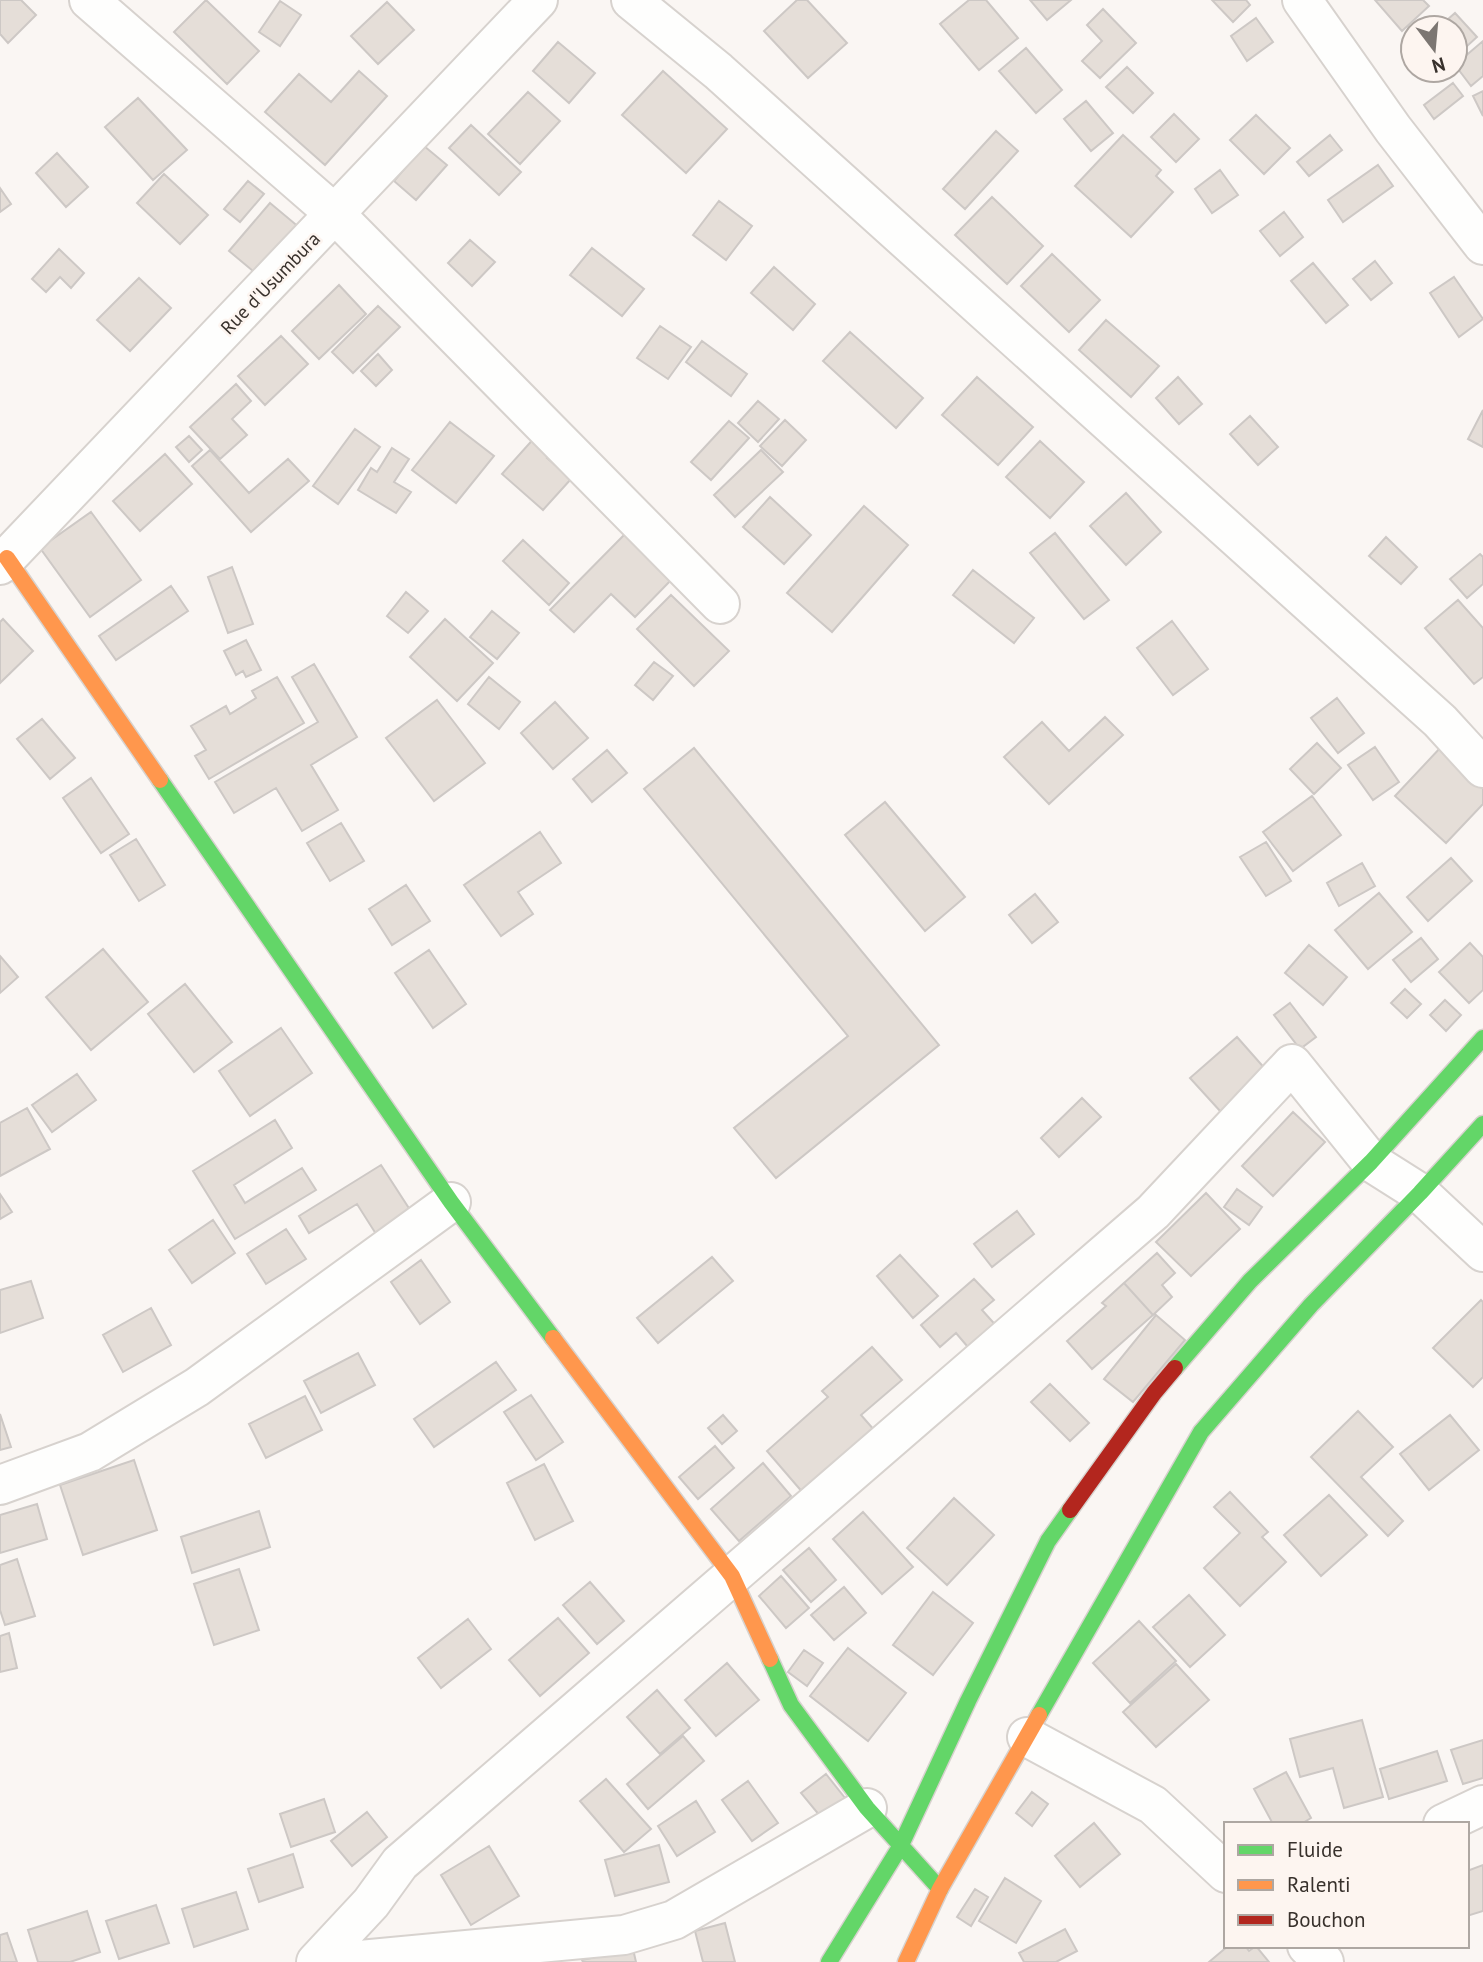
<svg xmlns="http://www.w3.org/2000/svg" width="1483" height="1962" font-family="'PT Sans',sans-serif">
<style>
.building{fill:#e5ded8;stroke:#cdc8c5;stroke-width:2}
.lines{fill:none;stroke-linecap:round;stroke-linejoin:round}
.street-casing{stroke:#d7d2ce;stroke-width:42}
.fast-casing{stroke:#d7d2ce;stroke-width:19}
.slow-casing{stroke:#d7d2ce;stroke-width:19}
.jam-casing{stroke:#d7d2ce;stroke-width:19}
.street{stroke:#fefefd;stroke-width:38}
.fast{stroke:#63d668;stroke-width:16}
.slow{stroke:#ff974d;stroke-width:16}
.jam{stroke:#b3261e;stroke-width:16}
.labels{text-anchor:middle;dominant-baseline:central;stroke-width:5;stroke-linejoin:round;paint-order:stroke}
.street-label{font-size:19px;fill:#38312c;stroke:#fdf5f0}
</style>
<rect width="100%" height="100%" fill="#faf6f3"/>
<!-- building -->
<path class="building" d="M0,0H21L36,15L8,43L0,34Z
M206,0L259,51L227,84L174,32Z
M797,0H807L847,43L808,78L764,31Z
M969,0H986L1018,38L979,70L940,24Z
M1030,0H1071L1047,20Z
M1212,0H1246L1250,5L1233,22Z
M1375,0H1423L1429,6L1402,31Z
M280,1L301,15L280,46L259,32Z
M387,2L414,30L378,64L351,36Z
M1103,9L1136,43L1100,78L1082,61L1102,41L1087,25Z
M1455,13L1477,37L1455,57V28H1438Z
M1256,18L1273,42L1247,61L1231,36Z
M1483,41V76L1471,86L1455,65Z
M558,42L595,73L569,103L533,71Z
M1026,48L1062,90L1036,113L999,71Z
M1127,67L1153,93L1133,113L1106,87Z
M359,71L387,96L325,165L265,112L299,74L331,102Z
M663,71L727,129L686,173L622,115Z
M1453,83L1463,96L1434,119L1424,105Z
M1483,91V116L1473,96Z
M528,92L560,121L520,164L488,134Z
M138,98L187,150L153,180L105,127Z
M1086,101L1113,133L1091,151L1064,119Z
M1174,114L1199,139L1176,162L1151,137Z
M1256,115L1290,148L1264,174L1230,140Z
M471,125L521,172L499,195L449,148Z
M996,131L1018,151L965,209L943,189Z
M1123,135L1161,170L1156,176L1173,192L1131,237L1075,186Z
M1330,135L1342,150L1309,176L1297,162Z
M424,146L447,165L416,200L394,181Z
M57,153L88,187L66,207L36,173Z
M1378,165L1393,186L1343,222L1328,200Z
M1220,170L1238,195L1212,213L1195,189Z
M164,174L208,215L180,244L137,203Z
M248,181L264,194L240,222L224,209Z
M0,188L11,204L0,212Z
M992,197L1043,246L1007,284L955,235Z
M719,201L752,226L726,260L693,235Z
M270,203L300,228L259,276L229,251Z
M1284,212L1303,237L1280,256L1260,231Z
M470,240L495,262L472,286L448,263Z
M592,248L644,289L622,316L570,275Z
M59,249L84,273L71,288L60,277L46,292L32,279Z
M1052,254L1100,300L1069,332L1021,286Z
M1375,261L1392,283L1371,300L1353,279Z
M1313,263L1348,305L1326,323L1291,281Z
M774,267L815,304L793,330L751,293Z
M1454,277L1483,319L1459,337L1430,293Z
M139,278L171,308L130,351L97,320Z
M339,285L366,314L319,359L292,331Z
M378,306L400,327L353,373L332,352Z
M1106,320L1159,366L1131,397L1079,350Z
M660,326L691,347L668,379L637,358Z
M850,332L923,398L896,428L823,361Z
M281,336L308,364L265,405L238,376Z
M702,341L747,374L731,396L686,362Z
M378,354L392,370L376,386L361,371Z
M977,377L1033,427L998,465L942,415Z
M1178,377L1202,404L1179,424L1156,398Z
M236,384L251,401L232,419L247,435L220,459L190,427Z
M758,401L779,419L758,442L738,423Z
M1483,410V447L1468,439Z
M1250,416L1278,447L1258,465L1230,434Z
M785,420L806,440L782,466L760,446Z
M729,421L749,438L711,480L691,462Z
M450,422L494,456L456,503L412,470Z
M355,429L380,447L338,504L313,486Z
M537,435L554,450L547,458L571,479L543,510L502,474Z
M189,436L202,450L189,462L176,447Z
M1040,441L1084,482L1050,518L1006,477Z
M392,448L409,459L394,482L411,492L396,513L358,490L371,468L377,472Z
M210,450L249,493L288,459L309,481L251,532L192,466Z
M761,450L783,472L735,517L714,495Z
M165,454L192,484L140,531L113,501Z
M1126,493L1161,532L1126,565L1090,526Z
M770,497L811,535L784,564L743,527Z
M864,506L908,545L832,632L787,593Z
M91,512L141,580L90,617L40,548Z
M627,532L674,577L635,617L611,594L574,632L550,610Z
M1055,533L1109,600L1084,619L1030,553Z
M1386,537L1417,567L1401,584L1369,556Z
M523,540L569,583L549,605L503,561Z
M1480,554L1483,557V584L1467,598L1450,579Z
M232,567L253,624L228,633L208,577Z
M973,570L1034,618L1014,643L953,595Z
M171,586L188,611L116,660L99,636Z
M406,592L428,611L408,633L387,616Z
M671,595L729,651L694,686L637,629Z
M1458,600L1483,628V677L1474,684L1425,628Z
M492,611L519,633L497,659L470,637Z
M3,619L33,651L0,683V622Z
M445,619L493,663L457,701L410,657Z
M1172,621L1208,669L1173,695L1137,648Z
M246,640L261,670L246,677L243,671L236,675L224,651Z
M654,662L673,676L653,700L635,685Z
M314,664L357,737L311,765L338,810L302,831L276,788L234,813L215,782L318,722L292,677Z
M277,677L304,723L209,779L195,756L206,750L191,726L226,706L230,714L256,698L252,691Z
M489,677L520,702L499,729L468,704Z
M1337,698L1364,733L1338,753L1311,718Z
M437,700L485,763L434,801L386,738Z
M555,702L588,738L553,769L521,733Z
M1105,717L1123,735L1049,804L1004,757L1042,722L1069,751Z
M42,719L75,758L50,779L17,739Z
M1317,743L1341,768L1314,794L1290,769Z
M1442,746L1483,784V804L1446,843L1395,796Z
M1375,747L1399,782L1373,800L1348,765Z
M694,748L939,1045L776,1178L734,1128L848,1036L644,789Z
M607,750L627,773L592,802L573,779Z
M91,778L129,834L101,853L63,798Z
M1312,796L1341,835L1293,871L1263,832Z
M885,802L965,897L925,931L845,835Z
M341,823L364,861L330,881L307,843Z
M540,832L561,863L518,892L533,914L501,936L464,885Z
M136,839L165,885L139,901L110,855Z
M1266,842L1291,881L1266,896L1240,857Z
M1451,858L1472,881L1428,921L1407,897Z
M1362,863L1375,886L1339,906L1327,883Z
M406,885L430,921L392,945L369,909Z
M1379,893L1412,932L1368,969L1335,930Z
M1035,894L1058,922L1032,943L1009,915Z
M1421,938L1438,959L1411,982L1393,960Z
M1470,943L1483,957V990L1469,1003L1439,972Z
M1309,945L1347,977L1323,1005L1285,973Z
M103,949L148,1002L91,1050L46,997Z
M429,950L466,1004L433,1028L395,973Z
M0,956L18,977L0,993Z
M185,984L232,1042L194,1072L148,1014Z
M1405,989L1421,1004L1407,1018L1391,1003Z
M1445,1000L1461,1015L1446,1031L1430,1015Z
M1290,1003L1316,1037L1300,1049L1274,1015Z
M281,1028L312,1073L250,1116L219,1071Z
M1237,1037L1267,1071L1221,1112L1190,1078Z
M77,1074L96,1100L52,1132L32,1105Z
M1082,1098L1101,1117L1059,1157L1041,1138Z
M27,1108L50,1149L0,1176V1123Z
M1293,1112L1325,1142L1273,1196L1242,1166Z
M275,1120L292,1148L234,1185L245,1203L302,1168L316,1190L235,1239L193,1171Z
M381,1165L412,1213L376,1234L357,1204L309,1233L299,1216Z
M1237,1189L1262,1207L1249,1225L1224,1207Z
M1206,1193L1240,1229L1191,1276L1156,1242Z
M0,1194L12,1212L0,1219Z
M1017,1211L1034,1234L992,1267L974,1244Z
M213,1220L235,1253L192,1283L169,1250Z
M286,1229L306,1259L266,1284L247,1254Z
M1157,1253L1175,1273L1162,1285L1172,1297L1153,1315L1124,1283Z
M900,1255L938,1296L913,1318L877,1276Z
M712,1257L733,1281L658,1343L637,1318Z
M421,1260L450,1302L420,1324L391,1282Z
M974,1279L994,1300L982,1310L1000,1330L973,1353L956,1333L940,1347L921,1325Z
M31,1281L43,1318L0,1333V1290Z
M1124,1283L1153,1315L1092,1369L1067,1341L1106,1306L1102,1303Z
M1481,1300L1483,1302V1377L1473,1387L1433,1348Z
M151,1308L171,1345L123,1372L103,1335Z
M1156,1315L1185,1340L1133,1402L1104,1379Z
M872,1347L902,1380L861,1415L875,1431L804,1494L767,1451L828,1397L822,1391Z
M358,1353L375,1385L321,1413L304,1381Z
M496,1362L516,1390L434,1447L414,1419Z
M1050,1384L1089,1423L1070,1441L1031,1402Z
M531,1395L563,1442L536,1460L504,1412Z
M305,1396L322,1430L266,1458L249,1424Z
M1358,1411L1393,1447L1361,1477L1403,1521L1388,1536L1311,1457Z
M0,1414L11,1447L0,1450Z
M723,1415L737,1431L722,1444L708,1428Z
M1450,1415L1479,1450L1429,1490L1400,1454Z
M715,1446L734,1468L698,1499L679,1477Z
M134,1460L157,1530L83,1555L60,1485Z
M763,1463L791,1496L739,1541L711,1509Z
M544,1464L573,1521L535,1540L507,1483Z
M1230,1492L1268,1532L1262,1537L1286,1562L1240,1606L1204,1568L1240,1533L1214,1507Z
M1329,1495L1367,1535L1321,1576L1284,1535Z
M954,1498L994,1535L947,1585L907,1548Z
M37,1504L47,1539L0,1553V1515Z
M259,1511L270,1547L192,1573L181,1537Z
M863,1512L913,1567L882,1594L833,1539Z
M809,1548L836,1580L811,1602L783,1570Z
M17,1559L35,1616L5,1625L0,1610V1565Z
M239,1569L259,1630L214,1645L194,1584Z
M781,1576L809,1608L786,1628L759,1596Z
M590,1582L624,1621L597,1644L563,1605Z
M844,1587L866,1613L834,1640L811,1615Z
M933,1592L973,1623L933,1675L893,1645Z
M1189,1595L1225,1635L1190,1667L1153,1627Z
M558,1618L589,1653L540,1696L509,1660Z
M468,1619L491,1649L441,1688L418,1658Z
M1139,1621L1176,1661L1130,1703L1093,1663Z
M9,1633L17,1668L0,1672V1636Z
M848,1648L906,1693L868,1741L810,1696Z
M804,1650L823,1663L807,1686L788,1672Z
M727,1663L759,1700L716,1736L685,1700Z
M1176,1664L1209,1700L1156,1747L1123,1712Z
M657,1690L690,1728L660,1754L627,1717Z
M1362,1720L1383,1797L1344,1808L1333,1768L1300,1777L1290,1739Z
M683,1736L704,1761L648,1809L627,1784Z
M1483,1740V1778L1463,1784L1451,1750Z
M1437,1751L1447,1781L1389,1799L1380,1769Z
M1286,1772L1311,1818L1301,1824H1273L1254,1789Z
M826,1774L849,1803L825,1822L801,1793Z
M606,1779L651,1829L624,1852L580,1801Z
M748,1781L778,1823L752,1841L722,1800Z
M1032,1792L1048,1804L1032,1826L1016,1813Z
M324,1799L335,1832L291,1847L280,1814Z
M696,1801L715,1832L677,1856L658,1826Z
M367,1812L387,1837L352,1866L331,1841Z
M1094,1823L1120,1854L1080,1887L1055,1856Z
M659,1845L669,1882L615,1896L605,1860Z
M489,1846L519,1896L471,1925L441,1875Z
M293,1854L303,1887L259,1902L248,1869Z
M1483,1865V1911L1467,1916V1871Z
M1005,1878L1041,1901L1016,1943L979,1921Z
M975,1889L988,1897L971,1926L957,1917Z
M236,1892L248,1929L194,1947L182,1909Z
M156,1905L169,1943L119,1959L106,1921Z
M87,1911L100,1952L70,1962H38L28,1930Z
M725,1923L735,1962H703L695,1931Z
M1065,1929L1077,1951L1056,1962H1024L1019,1953Z
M7,1933L17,1962H0V1935Z
M1228,1946H1245L1249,1951L1256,1946L1269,1962H1209Z
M633,1949L636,1962H583L582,1960Z"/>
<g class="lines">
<!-- street casing -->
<g class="street-casing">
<path id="street" d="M89,0L335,214L720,604
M631,0L718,71L1440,721L1483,768
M1302,0L1393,129L1483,245
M0,565L538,0
M0,1485L90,1452L197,1387L451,1202
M1027,1737L1153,1805L1226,1873
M1443,1824L1483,1805
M1307,1946L1324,1962
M316,1962L371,1903L400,1863L1153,1212L1292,1064L1371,1162L1420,1193L1483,1252
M339,1962L624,1935L674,1920L867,1808"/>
</g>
<!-- fast casing -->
<g class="fast-casing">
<path id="fast" d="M160,780L451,1202L553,1338
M1175,1368L1250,1281L1371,1162L1483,1038
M770,1659L791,1705L867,1808L940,1889
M1039,1715L1201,1432L1311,1305L1420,1193L1483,1124
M829,1962L900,1847L968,1701L1048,1541L1070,1510"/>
</g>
<!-- slow casing -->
<g class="slow-casing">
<path id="slow" d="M7,558L160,780
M553,1338L732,1576L770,1659
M906,1962L940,1889L1039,1715"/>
</g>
<!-- jam casing -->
<g class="jam-casing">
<path id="jam" d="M1070,1510L1154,1393L1175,1368"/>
</g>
<!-- street -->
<use href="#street" class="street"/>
<!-- fast -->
<use href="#fast" class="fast"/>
<!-- slow -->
<use href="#slow" class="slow"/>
<!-- jam -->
<use href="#jam" class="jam"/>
</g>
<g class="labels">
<!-- street labels -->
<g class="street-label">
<text transform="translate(270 283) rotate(-46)">Rue d'Usumbura</text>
</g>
</g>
<!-- legend -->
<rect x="1224" y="1822" width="245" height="126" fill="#fdf5f0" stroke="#aea7a2" stroke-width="2"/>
<rect x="1238" y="1845" width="35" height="10" fill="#63d668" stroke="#aea7a2" stroke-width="2"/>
<text x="1287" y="1857" font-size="21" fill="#38312c">Fluide</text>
<rect x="1238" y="1880" width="35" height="10" fill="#ff974d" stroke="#aea7a2" stroke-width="2"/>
<text x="1287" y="1892" font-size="21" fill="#38312c">Ralenti</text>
<rect x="1238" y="1915" width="35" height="10" fill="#b3261e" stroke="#aea7a2" stroke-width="2"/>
<text x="1287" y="1927" font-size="21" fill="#38312c">Bouchon</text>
<!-- north arrow -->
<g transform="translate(1434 49) rotate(164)"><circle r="33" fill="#fdf5f0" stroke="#aea7a2" stroke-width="2"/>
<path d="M0-5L12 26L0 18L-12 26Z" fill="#7c7672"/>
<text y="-10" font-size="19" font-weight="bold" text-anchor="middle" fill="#38312c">N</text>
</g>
</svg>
